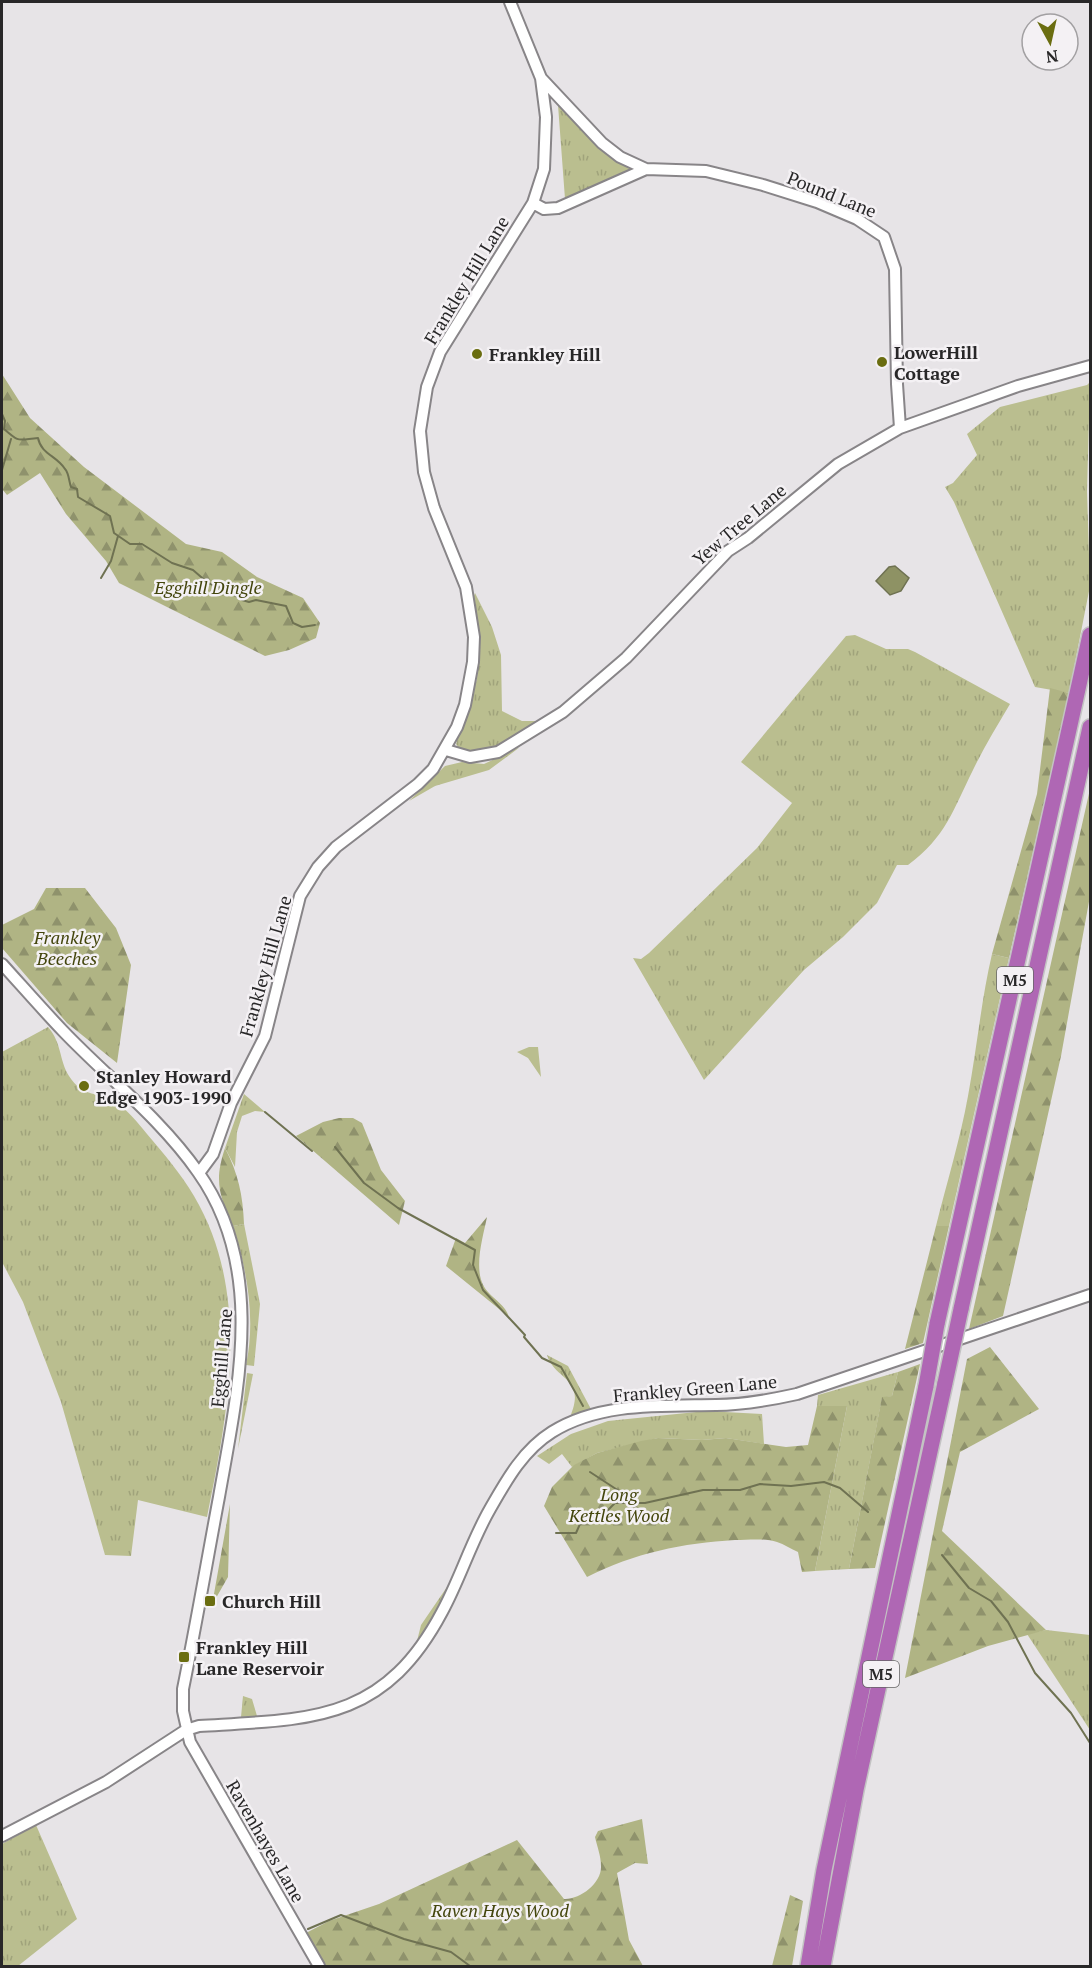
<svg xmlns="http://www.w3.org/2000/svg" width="1092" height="1968" font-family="'PT Serif',serif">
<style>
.grass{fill:url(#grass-tufts)}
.forest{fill:url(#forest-firs)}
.water{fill:#8e9264;stroke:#6f7252;stroke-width:1.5}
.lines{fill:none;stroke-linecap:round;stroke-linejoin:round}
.stream{stroke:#6f7252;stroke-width:2}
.minor-casing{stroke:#888588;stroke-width:14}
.highway-casing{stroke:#c3c3c3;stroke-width:18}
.minor{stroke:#fff;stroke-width:10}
.highway{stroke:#af67b4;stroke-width:15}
.highway-bridge-casing{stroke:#c3c3c3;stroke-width:18;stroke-linecap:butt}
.highway-bridge{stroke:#af67b4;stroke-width:15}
.poi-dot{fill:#6a6d10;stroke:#f4f1f4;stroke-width:2}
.labels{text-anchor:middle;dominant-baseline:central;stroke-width:5;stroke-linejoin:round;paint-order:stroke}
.shield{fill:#f4f1f4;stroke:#656465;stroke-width:1.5}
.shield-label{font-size:16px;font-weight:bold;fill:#282728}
.street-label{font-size:18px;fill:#282728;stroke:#f4f1f4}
.poi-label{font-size:18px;font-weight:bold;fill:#282728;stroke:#f4f1f4;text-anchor:start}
.park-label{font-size:18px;font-style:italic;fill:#43450c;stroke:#f4f1f4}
</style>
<defs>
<pattern id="grass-tufts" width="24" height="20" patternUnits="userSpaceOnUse" patternTransform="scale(1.5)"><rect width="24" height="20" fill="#babe8f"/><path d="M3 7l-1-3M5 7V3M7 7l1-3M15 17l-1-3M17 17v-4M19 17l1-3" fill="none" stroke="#a0a37b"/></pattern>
<pattern id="forest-firs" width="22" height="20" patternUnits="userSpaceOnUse" patternTransform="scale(1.5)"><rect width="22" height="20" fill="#b0b484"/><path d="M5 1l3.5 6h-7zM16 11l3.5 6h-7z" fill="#8f926c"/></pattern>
</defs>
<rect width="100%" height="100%" fill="#e7e4e7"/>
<!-- grass -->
<path class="grass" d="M558,105C580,129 604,154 633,169L565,199Z
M1090,382L1087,491L1090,586L1069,693L1035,687L954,502L945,487L953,483L977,455L967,434L1000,407L1087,385Z
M475,593L492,627L501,655L502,711L522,721H540C510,742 499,749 462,752L456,744L477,679L478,657L472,601Z
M855,635L886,649H908L915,652L1010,704C997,726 984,747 973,770C953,810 946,837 908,865H897L877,903L843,937L804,970L704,1080L633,958L641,959L649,953L757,848L792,803L741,762L846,636Z
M520,747L489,770L435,786L409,801L445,766L462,762L484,764Z
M992,954L1009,958L949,1226H936C947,1182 960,1140 968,1096C977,1048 981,1001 992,954Z
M48,1027C62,1043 59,1060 69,1076C83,1098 98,1091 115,1102C129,1111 137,1122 147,1134C164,1154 181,1174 194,1196C252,1294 228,1413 207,1517L138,1500L131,1556L105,1555L61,1402L23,1302L2,1262V1052Z
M529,1047H538L541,1077L528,1058L517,1052Z
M244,1094L265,1112L255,1111L242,1116L237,1132L235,1167L225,1148Z
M244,1224L260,1304L254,1366L246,1365C256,1319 247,1270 233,1226Z
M547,1355L568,1366L592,1411L570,1417C587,1377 555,1381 547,1355Z
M898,1372L892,1396L882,1398L849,1569L815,1571L847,1406H817L818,1395Z
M247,1373L253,1374L238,1449Z
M706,1411L762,1414L764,1444L726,1438L702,1440L658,1438L597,1453L572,1467L562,1454L549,1464L537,1456L571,1434L608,1421Z
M449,1584L436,1613L416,1645L421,1625Z
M1046,1630L1090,1635V1730L1027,1634Z
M243,1696L252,1699L257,1716L241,1717Z
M36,1825L77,1919L18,1966H2V1844Z"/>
<!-- forest -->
<path class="forest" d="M2,374L30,418L84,467L186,544L222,552L257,577L303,598L320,623L316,638L289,650L265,656L119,583L106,561L66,514L40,473L7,495L2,489Z
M1050,688L1069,693L1009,958L992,954L1037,794Z
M1090,789V896L1061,1056L1003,1316L969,1329Z
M46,888H85L116,928L131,965L117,1063L67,1023L2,948V925L34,909Z
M339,1118H353L362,1123L381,1170L405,1201L399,1225L296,1136L323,1122Z
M225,1148C238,1173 243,1195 244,1224L233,1226C219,1195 214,1181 225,1148Z
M487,1217C483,1238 471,1274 488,1292C496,1301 505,1305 509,1317L446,1266L456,1238L465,1243Z
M936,1226H949L923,1343L905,1349Z
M990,1347L1039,1409L960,1452L942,1531L1046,1630L988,1646L905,1678L967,1359Z
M920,1364L875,1568L849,1569L882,1397L892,1396L898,1372Z
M817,1406H847L815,1571L802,1572L798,1552C791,1549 784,1544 777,1542C765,1538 748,1540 735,1540C683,1543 634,1553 587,1577L544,1506L552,1487L574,1465L597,1453L641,1441L658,1438L702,1440L726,1438L786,1447L808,1445Z
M230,1504L228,1577L212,1605Z
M642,1819L648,1864L635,1863L617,1873L629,1940L643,1966H325L306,1933L329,1921L379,1904L517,1840L564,1899C580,1900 602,1883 601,1866C601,1856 597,1846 595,1837L598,1831Z
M790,1895L803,1901L792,1966H772Z"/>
<!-- water -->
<path class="water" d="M895,566L909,578L901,591L890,595L876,581L889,567Z"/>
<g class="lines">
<!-- stream -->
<path class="stream" d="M2,414L5,421L4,429C20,443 17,440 38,438C41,454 57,456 65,469C69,473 69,482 71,487L77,489L78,497L110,516L114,533L130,544H142L172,563L193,570L208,583L226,590L242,600L249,602L256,600L286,606L293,623L302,627L315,625
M2,470L11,439
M101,578L111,561L118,536
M265,1112L312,1151
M335,1147L364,1183L398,1208L475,1250L473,1265L483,1290L525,1335L524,1337L542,1358L561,1367L583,1406
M590,1472L619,1491L624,1502
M556,1533H576L580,1524L607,1511L615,1503H645L703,1490H740L760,1484L791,1486L824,1482L840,1488L868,1512
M942,1555L969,1588L991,1601L1008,1622L1035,1673L1071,1713L1090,1743
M308,1929L341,1915L404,1939L451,1952L470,1966"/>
<!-- minor casing -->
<g class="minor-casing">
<path id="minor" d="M541,78L602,143L620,157L646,169L706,171L763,185L817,202L857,219L884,237L895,269L897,384L900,428
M533,203L544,209L558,208L646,169
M446,750L470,757L498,752L563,712L626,658L728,551L748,538L838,464L900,428L1018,386L1090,366
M2,964C22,986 42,1009 63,1031C108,1078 160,1118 198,1172C267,1269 238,1389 219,1497C207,1561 196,1625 183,1689V1711L190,1742L319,1966
M199,1173L213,1154L231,1103L265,1036L300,896L318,867L336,847L418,784L433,769L457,727L465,705L473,662L474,637L466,587L434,508L424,472L420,431L427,387L440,352L533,203L544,169L546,117L541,78L510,2
M2,1836L106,1782L186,1730L199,1726C311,1719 383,1723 442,1612C460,1579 471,1542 490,1509C506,1481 523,1450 552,1432C600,1402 661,1406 716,1405C743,1405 770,1400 797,1394L1090,1295"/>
</g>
<!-- highway casing -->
<g class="highway-casing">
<path id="highway" d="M961,1309L1090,727
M937,1324L1090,635
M808,1966L824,1870L926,1386
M823,1966L856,1790L945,1383"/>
</g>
<!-- minor -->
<use href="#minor" class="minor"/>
<!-- highway -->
<use href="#highway" class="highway"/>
<!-- highway-bridge casing -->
<g class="highway-bridge-casing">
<path id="highway-bridge" d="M945,1383L961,1309
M926,1386L937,1324"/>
</g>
<!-- highway-bridge -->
<use href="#highway-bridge" class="highway-bridge"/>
</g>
<!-- markers -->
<g class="poi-dot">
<circle cx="477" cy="354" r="6"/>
<circle cx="882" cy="362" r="6"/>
<circle cx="84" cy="1086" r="6"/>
<rect x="204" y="1595" width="12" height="12" rx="3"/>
<rect x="178" y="1651" width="12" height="12" rx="3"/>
</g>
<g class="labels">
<!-- shield labels -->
<g class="shield">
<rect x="997" y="967" width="36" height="26" rx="4.5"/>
<rect x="863" y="1661" width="36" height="26" rx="4.5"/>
</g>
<g class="shield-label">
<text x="1015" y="980">M5</text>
<text x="881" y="1674">M5</text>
</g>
<!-- street labels -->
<g class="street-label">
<text transform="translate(832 194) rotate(22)">Pound Lane</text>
<text transform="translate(466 280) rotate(-59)">Frankley Hill Lane</text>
<text transform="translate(739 524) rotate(-40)">Yew Tree Lane</text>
<text transform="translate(265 966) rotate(-74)">Frankley Hill Lane</text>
<text transform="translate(221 1358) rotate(-85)">Egghill Lane</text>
<text transform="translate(695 1388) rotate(-5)">Frankley Green Lane</text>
<text transform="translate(266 1841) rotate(60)">Ravenhayes Lane</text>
</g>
<!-- poi labels -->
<g class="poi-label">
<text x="894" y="352">LowerHill<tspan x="894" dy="21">Cottage</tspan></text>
<text x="489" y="354">Frankley Hill</text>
<text x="96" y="1076">Stanley Howard<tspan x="96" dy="21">Edge 1903-1990</tspan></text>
<text x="222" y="1601">Church Hill</text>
<text x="196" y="1647">Frankley Hill<tspan x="196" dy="21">Lane Reservoir</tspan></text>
</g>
<!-- park labels -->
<g class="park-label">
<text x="208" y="587">Egghill Dingle</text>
<text x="67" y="937">Frankley<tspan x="67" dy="21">Beeches</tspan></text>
<text x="619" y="1494">Long<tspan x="619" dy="21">Kettles Wood</tspan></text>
<text x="500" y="1910">Raven Hays Wood</text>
</g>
</g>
<!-- border -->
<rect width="1092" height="1968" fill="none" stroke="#282728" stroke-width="6"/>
<!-- north arrow -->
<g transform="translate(1050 42) rotate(172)"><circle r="28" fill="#f4f1f4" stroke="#a2a0a2" stroke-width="1.5"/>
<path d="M0-4.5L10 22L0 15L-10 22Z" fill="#6a6d10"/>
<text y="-9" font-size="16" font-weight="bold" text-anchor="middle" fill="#282728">N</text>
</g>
</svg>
